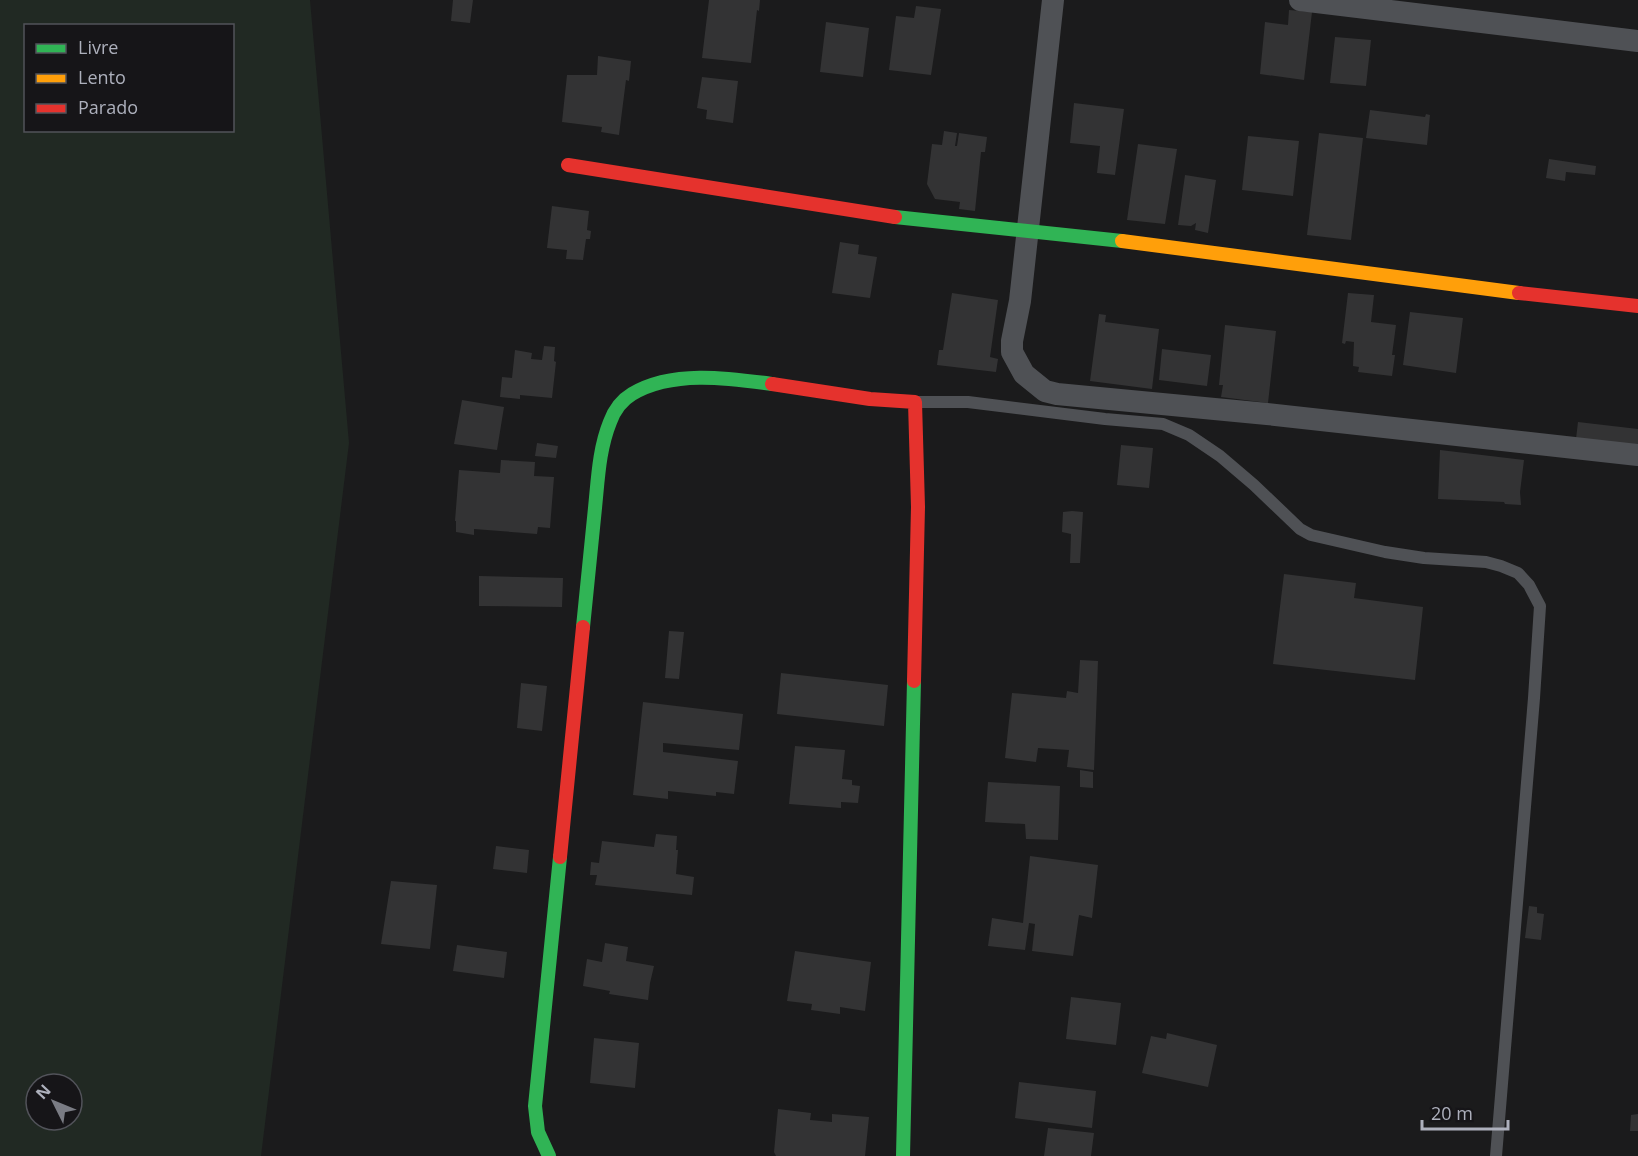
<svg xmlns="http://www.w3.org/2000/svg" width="1638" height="1156" font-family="'Open Sans',sans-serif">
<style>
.green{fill:#212923;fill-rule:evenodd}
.building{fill:#333334}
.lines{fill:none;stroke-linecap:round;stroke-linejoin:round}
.lane{stroke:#4f5155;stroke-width:12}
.street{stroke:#4f5155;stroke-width:22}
.fast{stroke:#30b455;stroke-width:14}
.slow{stroke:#ff9f0a;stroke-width:14}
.jam{stroke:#e5322d;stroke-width:14}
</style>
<rect width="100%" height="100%" fill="#1b1b1c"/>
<!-- green -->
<path class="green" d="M0,0H310L349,443L261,1156H0ZM26,26H232V130H26ZM36,1084H72V1120H36Z"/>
<!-- building -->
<path class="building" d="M453,0H473L470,23L451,21Z
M709,0H760L759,11L757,10L751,63L702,58Z
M916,6L941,9L931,75L889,70L896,16L914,18Z
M1289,10L1312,12L1304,80L1260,74L1265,22L1288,25Z
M826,22L869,28L863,77L820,72Z
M1335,37L1371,40L1366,86L1330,83Z
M598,56L631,61L629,81L626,80L619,135L601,132L602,127L562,122L567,75H597Z
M702,77L738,81L733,123L706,119L707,110L697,108Z
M1074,103L1124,109L1115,175L1097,173L1100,146L1070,143Z
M1370,110L1425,117L1426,114L1430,115L1427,145L1366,138Z
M944,131L957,133L955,146H957L959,133L987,137L985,152H981L975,211L959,209L960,202L935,199L927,184L932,144L942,145Z
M1319,133L1363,138L1351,240L1307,235Z
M1248,136L1299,141L1293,196L1242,190Z
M1138,144L1177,149L1165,224L1127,220Z
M1549,159L1596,166L1595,175L1566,172L1565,181L1546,178Z
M1185,175L1216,180L1208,233L1195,230L1196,223L1191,226L1178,225Z
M552,206L589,211L587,230L591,231L590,239H586L583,260L566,259L567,250L547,248Z
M840,242L859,245L858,254L877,257L870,298L832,293Z
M952,293L998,300L990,357L998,359L996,372L937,365L939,350H943Z
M1348,293L1374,295L1371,322L1396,325L1392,355H1395L1392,376L1358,372L1359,367L1353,366L1354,342L1346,341L1345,344L1342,343Z
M1410,312L1463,318L1456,373L1403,365Z
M1099,314L1106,315L1105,322L1159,329L1152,389L1090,381Z
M1225,325L1276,331L1268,403L1221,397L1223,385H1219Z
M544,346L555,347L554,361L556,362L552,398L520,395V399L500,397L502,377L512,378L515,350L532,353L531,359L542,360Z
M1162,349L1211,355L1207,386L1159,380Z
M462,400L504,407L497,450L454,444Z
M1578,422L1638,429V447L1576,439Z
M537,443L558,446L556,458L535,456Z
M1121,445L1153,448L1149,488L1117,485Z
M1440,450L1524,460L1520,492L1521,505L1505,504L1504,502L1438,499Z
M501,460L535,462L534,476L554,477L550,528L538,527L537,534L474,529V535L456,532V521H455L459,470L500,473Z
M1072,511L1083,512L1080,563H1070L1071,534L1062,532L1063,512Z
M1284,574L1356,583L1354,598L1423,607L1415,680L1273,664Z
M479,576L563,578L562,607L479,606Z
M669,631L684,632L679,679L665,678Z
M1080,660L1098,661L1094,770L1067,767L1069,750L1038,748L1036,762L1005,758L1012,693L1066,698L1067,691L1078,693Z
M781,673L888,685L884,726L777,714Z
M521,683L547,686L542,731L517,728Z
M643,702L743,714L739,750L663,743V752L738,761L734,794L716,792V796L668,791V799L633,795Z
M795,746L845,750L842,779L852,780V785L860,786L858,803L841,802V808L789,804Z
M1080,770L1093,772V788L1080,787Z
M988,782L1060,786L1058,840L1026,839L1025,824L985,822Z
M656,834L677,836L676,850H678L676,874L694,877L692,895L595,885L597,875H590L591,862L599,863L602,841L654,847Z
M496,846L529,850L527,873L493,869Z
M1030,856L1098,865L1092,918L1079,915L1073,956L1032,951L1035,924L1029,923L1025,950L988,946L992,918L1023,923Z
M391,881L437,885L430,949L381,944Z
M1529,906L1537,907V913L1544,914L1541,940L1525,938Z
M605,943L628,947L626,961L654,966L650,983L648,1000L609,994L610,991L583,986L587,959L602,962Z
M457,945L507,952L504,978L453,971Z
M795,951L871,962L865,1011L840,1007V1014L811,1010L812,1004L787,1001Z
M1071,997L1121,1003L1116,1045L1066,1039Z
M1167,1033L1217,1045L1208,1087L1142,1073L1151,1036L1166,1039Z
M594,1038L639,1043L635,1088L590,1083Z
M1019,1082L1096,1091L1092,1128L1015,1118Z
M778,1109L811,1113L810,1120L832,1122V1114L869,1117L865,1156H776L774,1152Z
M1638,1114V1131H1630L1631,1115Z
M1048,1128L1094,1133L1091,1156H1044Z"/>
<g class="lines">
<!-- lane -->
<path class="lane" d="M916,402H968L1105,419L1163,424L1189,435L1220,456L1254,485L1300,529L1311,535L1385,552L1424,558L1486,562L1501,566L1518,573L1529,585L1540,606L1534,698L1496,1156"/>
<!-- street -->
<path class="street" d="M1053,0L1020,301L1012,341V352L1024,374L1045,391L1057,394L1267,414L1638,455
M1300,0L1638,41"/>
<!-- fast -->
<path class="fast" d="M895,217L1122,241
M583,627C587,587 591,547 595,508C598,479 599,449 610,422C614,411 622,400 632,394C672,370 728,378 772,384
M549,1156L538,1132L535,1106L560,857
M903,1156L914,681"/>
<!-- slow -->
<path class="slow" d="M1122,241L1519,293"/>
<!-- jam -->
<path class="jam" d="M568,165L895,217
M1519,293L1638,306
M772,384L870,399L915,402L918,507L914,681
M560,857L583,627"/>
</g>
<!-- legend -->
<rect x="24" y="24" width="210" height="108" fill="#161518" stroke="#52535a" stroke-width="1.5"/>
<rect x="36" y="44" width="30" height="9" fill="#30b455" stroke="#52535a" stroke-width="1.5"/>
<text x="78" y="54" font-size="18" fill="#adb0bc">Livre</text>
<rect x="36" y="74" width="30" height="9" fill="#ff9f0a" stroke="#52535a" stroke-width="1.5"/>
<text x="78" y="84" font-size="18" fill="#adb0bc">Lento</text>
<rect x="36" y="104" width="30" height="9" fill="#e5322d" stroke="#52535a" stroke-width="1.5"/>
<text x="78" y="114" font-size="18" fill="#adb0bc">Parado</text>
<!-- north arrow -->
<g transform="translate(54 1102) rotate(313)"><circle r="28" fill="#161518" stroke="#52535a" stroke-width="1.5"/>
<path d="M0-4.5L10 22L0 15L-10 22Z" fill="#7a7c84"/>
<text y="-9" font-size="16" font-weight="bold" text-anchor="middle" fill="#adb0bc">N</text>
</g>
<!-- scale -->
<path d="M1422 1120v9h86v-9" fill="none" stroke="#adb0bc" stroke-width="3"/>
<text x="1431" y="1120" font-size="18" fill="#adb0bc" stroke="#161518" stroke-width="4.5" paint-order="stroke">20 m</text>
</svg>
